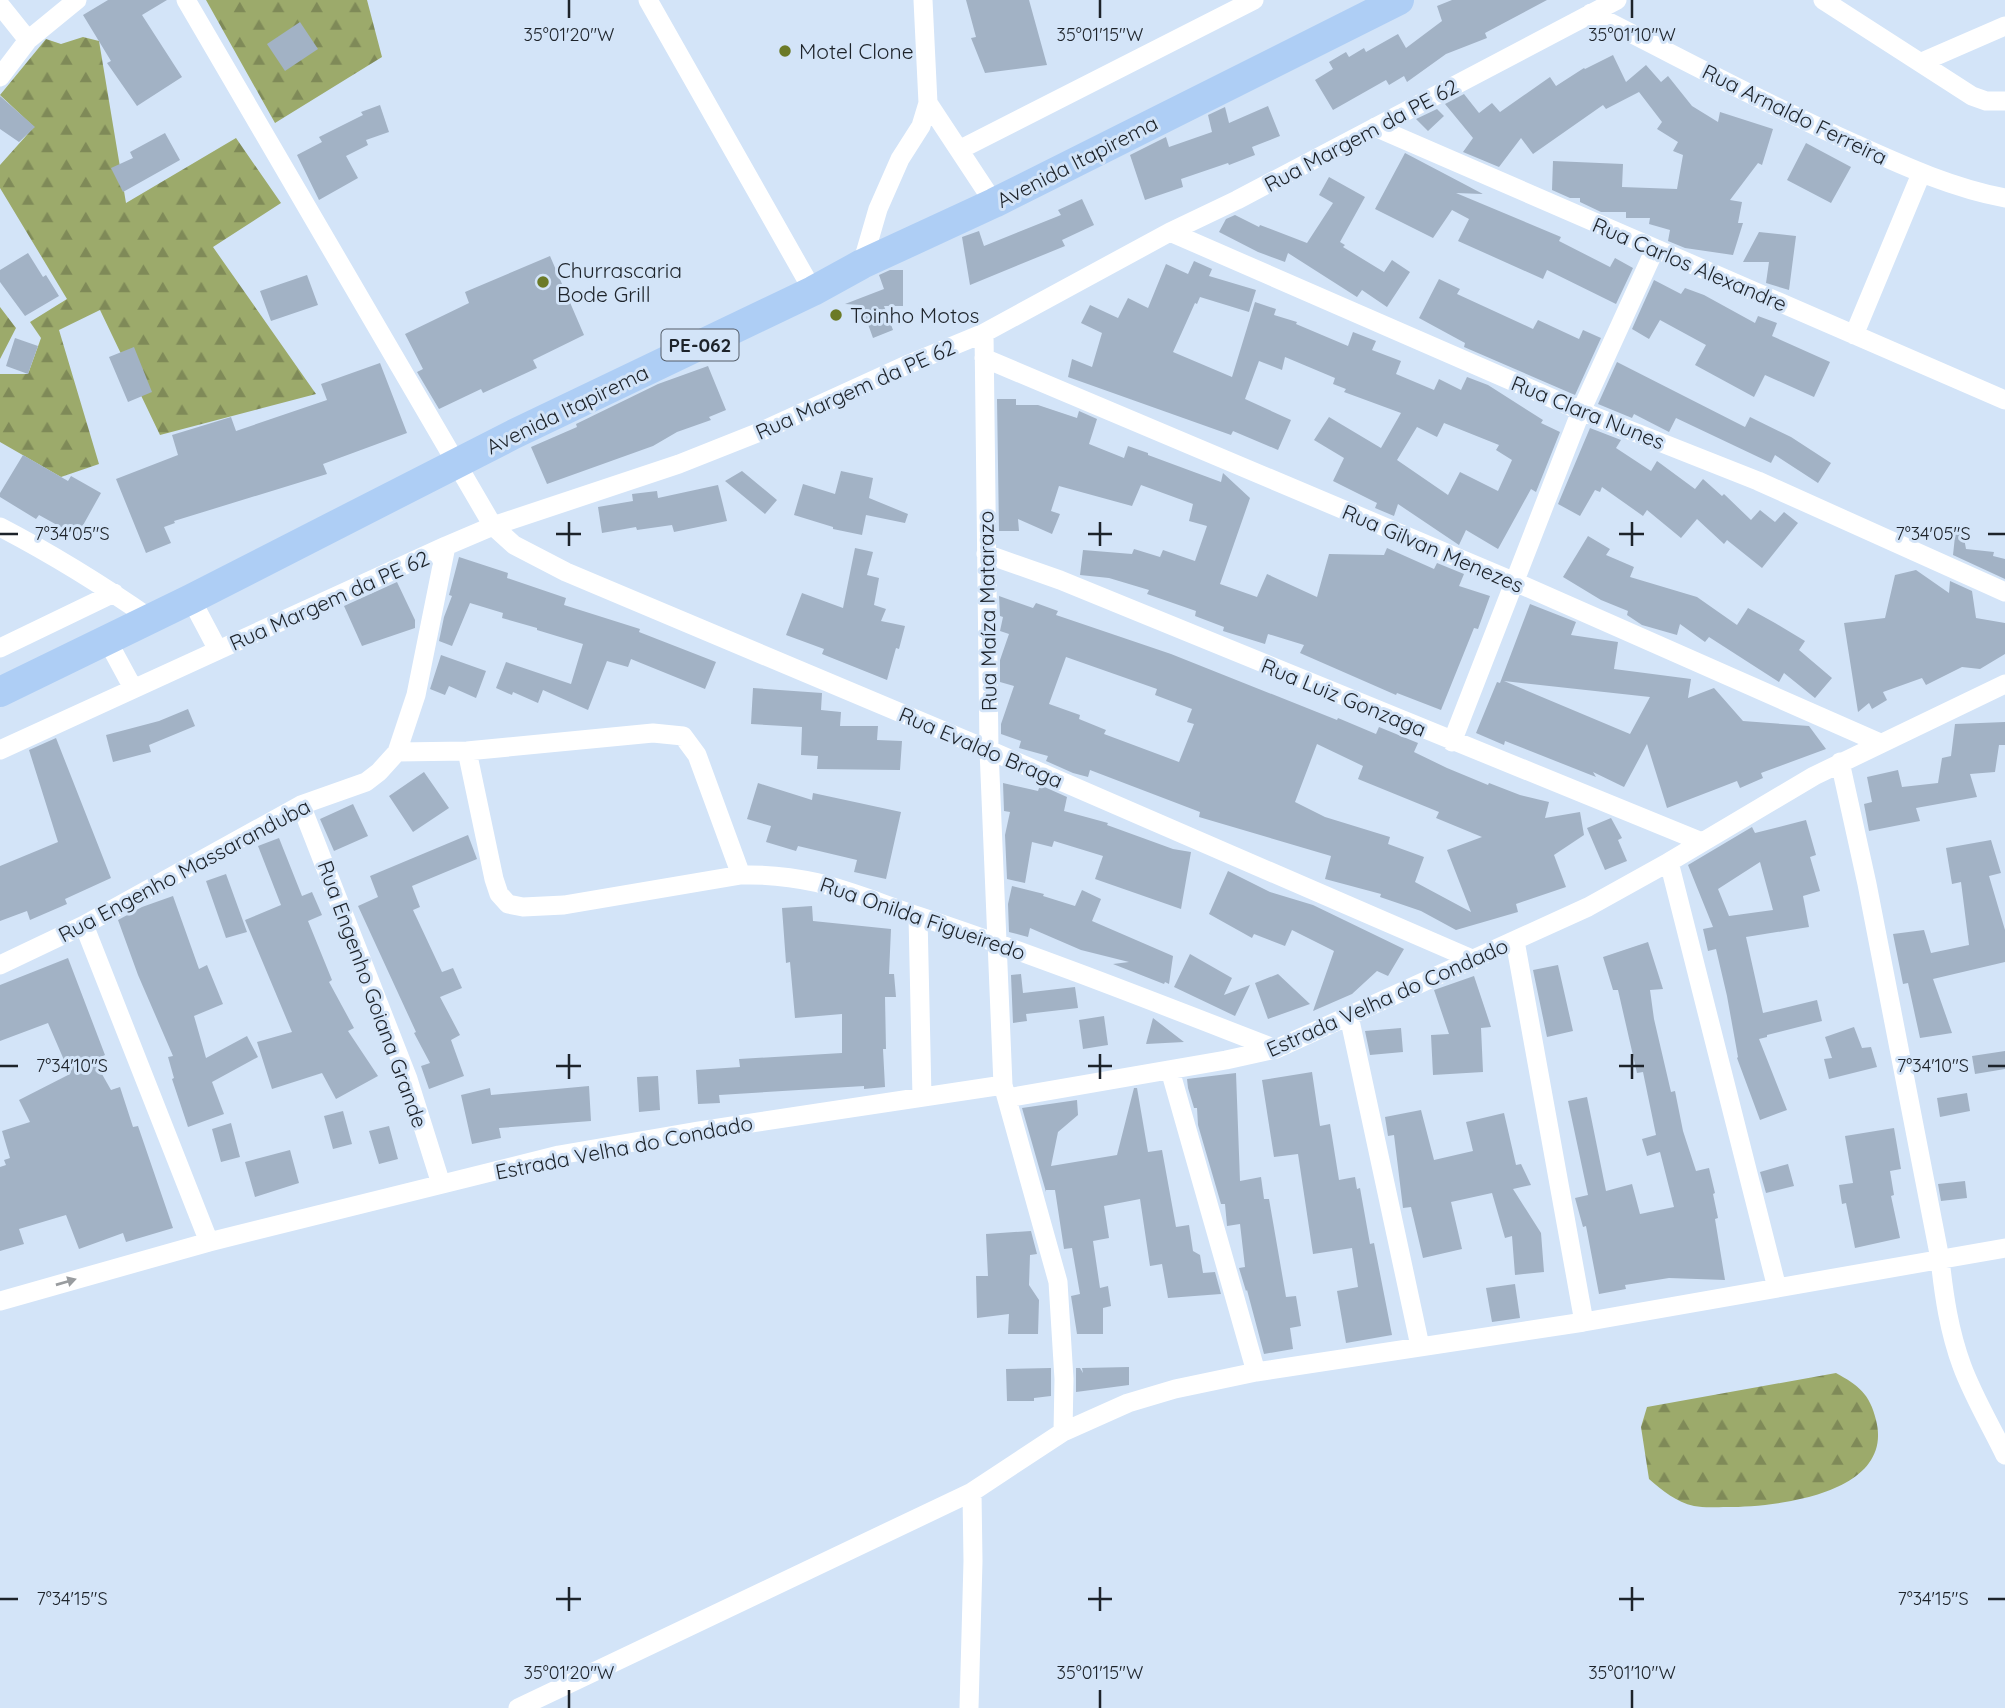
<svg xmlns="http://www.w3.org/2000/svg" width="2005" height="1708" font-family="Quicksand,sans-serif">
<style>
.forest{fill:url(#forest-firs)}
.building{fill:#a2b2c5;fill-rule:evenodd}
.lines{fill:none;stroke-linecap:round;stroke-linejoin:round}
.street{stroke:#fff;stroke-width:19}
.primary{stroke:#aecef5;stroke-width:30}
.oneway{fill:#999c9f}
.ticks{fill:none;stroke:#1d232a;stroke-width:2.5}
.poi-dot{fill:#6b7a27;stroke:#d3e4f8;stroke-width:2.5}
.labels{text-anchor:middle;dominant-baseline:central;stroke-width:6;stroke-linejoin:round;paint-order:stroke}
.shield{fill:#d3e4f8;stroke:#545d68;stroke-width:2}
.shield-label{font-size:19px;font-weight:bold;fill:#1d232a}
.poi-label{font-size:21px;fill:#1d232a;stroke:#d3e4f8;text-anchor:start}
.street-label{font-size:21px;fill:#1d232a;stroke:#d3e4f8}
.ticks-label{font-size:18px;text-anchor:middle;fill:#1d232a;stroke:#d3e4f8;stroke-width:6;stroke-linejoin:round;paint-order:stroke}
</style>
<defs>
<pattern id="forest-firs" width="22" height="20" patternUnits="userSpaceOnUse" patternTransform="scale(1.75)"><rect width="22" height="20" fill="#9caa6b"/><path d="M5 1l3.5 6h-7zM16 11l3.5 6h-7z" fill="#7f8a58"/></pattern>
</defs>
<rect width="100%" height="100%" fill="#d3e4f8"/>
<!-- forest -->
<path class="forest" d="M206,0H367L382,57L275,123Z
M83,37L99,41L126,203L236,138L281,203L213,247L316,394L160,435L100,310L59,330L99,464L61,477L0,442V374H28L41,338L30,322L67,299L0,188V165L34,127L0,95L46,39L61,44Z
M0,307L16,328L0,359Z
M1836,1373C1858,1385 1870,1394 1876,1420C1895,1494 1776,1507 1727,1507C1717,1507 1704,1508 1694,1506C1676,1502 1663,1491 1649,1479L1641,1427L1647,1407Z"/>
<!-- building -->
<path class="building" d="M108,0H167L142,15L182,77L137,106L107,63L111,61L83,15Z
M966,0H1029L1047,65L985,73L971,38L976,37Z
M1452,0H1547L1485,33L1487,38L1446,54L1407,82L1404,76L1389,85L1386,80L1333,110L1315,80L1333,69L1329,62L1346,52L1349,57L1364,48L1366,52L1398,34L1406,48L1442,21L1437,6Z
M300,22L318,49L285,71L267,44Z
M1613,55L1626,82L1646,65L1661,82L1668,76L1692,106L1718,122L1720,112L1773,129L1762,165L1758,163L1730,200L1742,202L1738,223H1743L1733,255L1685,248L1668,241L1670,230L1649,224L1650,218H1626V212H1601L1580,202V198H1570L1552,190L1553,161L1623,164L1622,187L1677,189L1683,155L1673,151L1678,142L1657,129L1662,122L1639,92L1606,109L1603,105L1533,154L1521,138L1499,167L1463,152L1473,138L1445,104L1464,94L1479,113L1492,103L1500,112L1550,77L1556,86L1584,68L1585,69Z
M0,96L35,127L19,142L0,129Z
M380,105L389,132L366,140L368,145L346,156L358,178L319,200L297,155L322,142L319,137L363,115L361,112Z
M1268,106L1280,136L1252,147L1255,155L1229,165L1228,163L1181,179L1183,187L1145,200L1130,155L1166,137L1169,147L1212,132L1208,115L1225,107L1229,123Z
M1437,109L1444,116L1428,131L1416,119Z
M165,133L180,160L123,192L111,168L133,158L130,152Z
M1806,143L1851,167L1831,203L1787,180Z
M1405,153L1483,194L1456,193L1561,237L1559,241L1610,267L1615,258L1633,268L1616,304L1547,270L1543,279L1458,241L1469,219L1452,210L1433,238L1375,209Z
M1329,177L1365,197L1340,242L1345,245L1343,247L1384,272L1392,260L1410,272L1387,307L1362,290L1357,297L1288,253L1285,262L1258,252L1219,232L1226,219L1235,215L1259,227L1260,225L1307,243L1333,203L1319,195Z
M1082,199L1094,225L1062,240L1065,246L970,285L962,237L979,231L984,246L1061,215L1058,210Z
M1759,232L1796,236L1789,290L1766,283L1769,262H1743Z
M28,253L43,277L46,275L59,296L25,316L0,282V270Z
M550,256L584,335L533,360L537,368L483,393L481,389L439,409L417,372L423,369L405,334L469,303L465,292Z
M1194,261L1212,269L1209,276L1256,290L1249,312L1200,297L1197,304L1195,303L1173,352L1232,377L1255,302L1276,309L1274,315L1297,322L1296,324L1348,346L1353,332L1376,341L1372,350L1401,361L1396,374L1434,390L1439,379L1461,390L1467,377L1488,385L1543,420L1541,423L1560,432L1536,492L1531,489L1498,549L1466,530L1459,545L1398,504L1394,516L1375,508L1377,503L1333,481L1344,458L1314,440L1329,417L1381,448L1401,413L1344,392L1346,389L1333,384L1335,378L1285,357L1282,370L1259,361L1245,399L1291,420L1278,450L1233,431L1231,435L1068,377L1072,359L1092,367L1102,333L1081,323L1090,305L1118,318L1128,298L1148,308L1166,264L1188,274ZM1444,423L1499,445L1496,450L1512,460L1498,491L1460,472L1448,495L1397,460L1417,427L1437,437Z
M890,270H903V306H884L893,330L873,338L861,305L845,304L884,289L879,275Z
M307,275L318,305L271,321L260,291Z
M1439,279L1460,289L1457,294L1533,329L1538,320L1579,339L1583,330L1601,338L1575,395L1464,347L1465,343L1419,318Z
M1654,280L1681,294L1685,288L1704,295L1755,323L1758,316L1777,323L1772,336L1830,362L1814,397L1765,375L1754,397L1695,365L1706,345L1660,320L1649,339L1632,329Z
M15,338L38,346L28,374L6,366Z
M134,347L152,392L128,402L109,357Z
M1617,362L1745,427L1750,417L1791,437L1831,463L1818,483L1775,455L1771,463L1676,418L1669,432L1634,414L1632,418L1598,404Z
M380,363L407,433L323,464L327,474L174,521L175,523L164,527L171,543L146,553L116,479L178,455L172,435L231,417L236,431L327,400L321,384Z
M708,366L726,410L709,417L711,420L677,432L653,446L547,484L531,447L577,427L576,424L658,384Z
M997,399H1016V405H1038L1077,418L1079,411L1097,419L1089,444L1124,458L1128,446L1148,453V455L1221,482L1223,473L1250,498L1220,584L1257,597L1267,574L1317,597L1329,554L1384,555L1387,548L1434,569L1437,563L1464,574L1459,586L1490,596L1478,629L1474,628L1441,710L1397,693L1396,695L1300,653L1304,645L1268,634L1265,644L1223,631L1224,627L1195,616L1196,611L1147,594L1149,590L1109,578L1080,575L1083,550L1132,554L1134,549L1160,557L1163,550L1195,561L1207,526L1189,521L1193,504L1141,485L1132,506L1059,486L1051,511L1060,514L1052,534L1018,519L1019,531H999Z
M1590,428L1621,440L1616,448L1651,471L1657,461L1695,489L1703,479L1722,496L1724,494L1751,520L1760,510L1775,522L1784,512L1798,523L1762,568L1727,540L1724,544L1697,519L1681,538L1647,510L1643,516L1602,487L1600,492L1595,490L1580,516L1558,504Z
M23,455L68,481L71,476L101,493L77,536L39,515L36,519L0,497V493Z
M742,471L777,500L765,514L725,481Z
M841,471L873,478L869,498L908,514L905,523L866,515L862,535L833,529V527L794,515L803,484L835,494Z
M718,485L727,521L674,532L672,525L637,530L636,527L602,533L598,507L633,501L632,494L657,491L658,498Z
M1956,527H1962L1966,549L1994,552L1993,556L2005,559V579L1953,555Z
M1588,536L1610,549L1606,555L1634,567L1630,577L1697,597L1737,625L1748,608L1775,623L1805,641L1799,650L1832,678L1815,698L1784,673L1779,682L1709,637L1705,642L1680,624L1677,635L1642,625L1627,615L1628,611L1601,600L1563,577Z
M855,548L873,552L867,575L879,578L874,605L886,609L881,621L905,626L899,649L896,648L887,680L822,654L824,649L786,635L802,593L843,608Z
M459,557L508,573L507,578L566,598L564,605L640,629L639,632L716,662L705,689L631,659L628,667L607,661L588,710L543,690L538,703L513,692L512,695L496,688L506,662L571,684L583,644L537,630V628L502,618L503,613L470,603L452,646L439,641L444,617L452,596L449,595Z
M1916,570L1949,593L1950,581L1972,591L1976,618L2005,623V654L1980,669L1962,667L1926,685L1922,678L1883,692L1887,700L1872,709L1869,703L1858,712L1844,623L1885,618L1895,575Z
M397,582L415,620V628L362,646L344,606Z
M999,596L1033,608L1036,603L1058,611L1056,615L1171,654L1337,720L1338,718L1376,734L1379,727L1418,743L1414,752L1447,768L1488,785L1489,783L1520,795L1549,802L1545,818L1580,812L1584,835L1554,855L1566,887L1516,904L1518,912L1456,930L1421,911L1380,897L1381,894L1325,879L1331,856L1199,817L1200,812L1090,770L1088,777L1073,773L1046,761L1048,756L1019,748L1021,741L1001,734V724L1014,686L1000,682V660L1009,634L1000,631L1003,617L1000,616ZM1066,657L1157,689L1155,695L1192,709L1187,722L1194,724L1179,762L1104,734L1106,730L1079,719L1080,715L1049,704ZM1317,744L1363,766L1358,779L1439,812L1436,818L1482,837L1447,850L1471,912L1415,882L1424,857L1388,844L1390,837L1325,817L1295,802Z
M1530,604L1576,622L1571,635L1618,642L1614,669L1691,679L1688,698L1714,688L1743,721L1809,726L1826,749L1761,773L1763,778L1740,788L1737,781L1667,808L1647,744L1624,787L1593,772L1596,777L1505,741L1504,745L1476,733L1497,682L1500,683ZM1504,681L1650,697L1630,734Z
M441,655L486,671L476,698L449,686L445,695L430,689Z
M753,688L822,693L821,710L841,712L840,726H878L877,740L902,741L900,770L817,769L818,756L801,755L802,727L751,724Z
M188,709L195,726L149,745L151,752L113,762L106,735L159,721Z
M2005,722V745H1999L1995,772L1970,774L1977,797L1916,808L1920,821L1869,831L1864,804L1872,802L1867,777L1898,770L1902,787L1938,783L1942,758L1951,756L1955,724Z
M56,738L111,878L65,899L67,904L30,920L27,911L0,921V866L58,842L29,750Z
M424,772L449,808L413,832L389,796Z
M758,783L812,800L813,793L901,812L886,879L854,872L857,860L798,846L796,851L766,842L771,826L747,819Z
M1003,783L1038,791L1040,785L1067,797L1064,811L1108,823L1107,825L1173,849L1191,852L1181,909L1095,879L1103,856L1054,841L1052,847L1032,842L1025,883L1007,879L1005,835L1010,812L1004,811Z
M353,804L368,836L334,851L320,819Z
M1611,818L1622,838L1618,840L1627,861L1605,870L1587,828Z
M1806,820L1816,855L1810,857L1820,891L1803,896L1809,927L1746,937L1763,1013L1817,1000L1822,1021L1767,1035V1037L1759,1039L1787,1110L1760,1120L1737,1058L1738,1057L1727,996L1716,949L1708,951L1703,929L1713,927L1688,865L1752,827L1755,833ZM1760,862L1773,910L1729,916L1718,889Z
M468,835L477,859L412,886L420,907L413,910L442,972L453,968L462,988L440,997L460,1035L451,1040L464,1076L429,1089L421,1066L430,1063L414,1033L416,1032L358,906L378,897L370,876Z
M279,838L302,896L312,892L322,915L308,921L332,980L329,982L354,1028L348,1031L378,1076L336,1099L322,1073L272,1089L257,1042L292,1032L245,920L281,905L258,846Z
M1991,840L2001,873L1989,876L2005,930V962L1933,979L1952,1033L1920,1038L1908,983L1903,984L1893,934L1924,930L1931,953L1969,945L1961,882L1952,884L1946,848Z
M1228,871L1270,892L1313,905L1404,949L1388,976L1377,971L1352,994L1313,1011L1334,951L1292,930L1285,946L1254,934L1252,938L1209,914Z
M226,874L247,932L226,938L206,881Z
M1012,886L1044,894L1043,896L1075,906L1082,890L1101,899L1092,921L1173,956L1169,984L1165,982L1164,984L1113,964L1129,962L1081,950L1030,928L1028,937L1009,932L1008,904Z
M173,896L199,969L207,965L223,1004L194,1016L206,1058L247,1036L258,1057L212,1082L224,1114L188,1127L172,1079L174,1078L168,1057L173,1056L138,975L118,920L142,907Z
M812,906L813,921L891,929L889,974H894L896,997H885L886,1049H883L885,1087L864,1089V1086L719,1095L720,1103L698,1104L696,1070L740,1067L739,1059L842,1053V1014L795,1018L790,962L786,963L782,908Z
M1648,942L1663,989L1650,990L1654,1019L1671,1092L1675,1091L1683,1131L1696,1171L1709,1168L1715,1193L1713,1194L1718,1218L1715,1219L1725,1280L1669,1278L1625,1285L1626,1289L1599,1294L1586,1226L1583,1227L1575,1198L1588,1195L1568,1101L1587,1097L1606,1191L1632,1184L1640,1214L1674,1207L1660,1152L1647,1156L1642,1139L1656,1135L1643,1072L1637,1073L1618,990H1613L1603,957Z
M1190,954L1232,978L1224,995L1250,985L1235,1016L1174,987Z
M68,958L105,1055L94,1060L111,1090L120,1087L133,1127L138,1126L173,1228L126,1242L123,1233L79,1249L66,1215L19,1229L24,1244L0,1251V1167L6,1165L4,1160L10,1158L2,1131L30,1122L19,1100L70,1074L48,1023L0,1041V985Z
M1558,965L1573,1031L1547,1037L1533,970Z
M1021,974L1023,993L1075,987L1078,1008L1026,1014L1027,1021L1013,1023L1011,975Z
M1278,974L1310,1004L1268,1019L1255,983Z
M1474,976L1491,1027L1481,1028L1483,1072L1433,1075L1431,1035L1449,1034L1434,990Z
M1104,1016L1108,1045L1083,1049L1079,1020Z
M1153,1018L1184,1042L1146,1044Z
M1854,1027L1862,1048L1871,1047L1877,1067L1829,1079L1824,1059L1832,1058L1825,1037Z
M1401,1028L1403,1052L1370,1055L1365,1031Z
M2005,1051V1069L1975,1074L1972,1056Z
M1312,1072L1320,1126L1330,1124L1339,1180L1355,1177L1357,1189L1360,1188L1370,1244L1374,1243L1392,1335L1346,1343L1337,1291L1358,1287L1352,1248L1313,1254L1298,1154L1274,1157L1262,1080Z
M1236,1073L1240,1181L1261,1177L1264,1199H1269L1286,1297L1296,1296L1301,1326L1290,1328L1293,1349L1264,1354L1247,1290L1246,1291L1239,1268L1245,1267L1240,1224L1227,1226L1225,1204H1221L1198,1125L1197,1108H1194L1188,1088L1187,1079Z
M658,1076L660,1110L639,1112L637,1077Z
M589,1086L591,1121L499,1128L501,1138L472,1144L461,1095L490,1088L491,1095Z
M1134,1088H1137L1148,1152L1162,1150L1176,1227L1189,1225L1193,1251L1200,1255L1203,1273L1215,1272L1221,1294L1168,1298L1162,1264L1150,1266L1140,1199L1104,1206L1109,1238L1093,1241L1100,1288L1108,1286L1111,1306L1103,1308V1334H1077L1071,1296L1080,1294L1072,1248L1064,1249L1055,1190H1046V1192L1022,1108L1077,1100L1078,1115L1058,1132L1051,1166L1117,1155Z
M1967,1093L1970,1111L1940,1117L1937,1098Z
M1421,1110L1434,1160L1473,1151L1466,1122L1504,1113L1516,1165L1521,1164L1531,1185L1513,1189L1541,1233L1544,1272L1515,1275L1512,1236L1505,1238L1492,1193L1451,1202L1462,1249L1423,1258L1411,1207L1403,1208L1394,1135L1388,1136L1385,1117Z
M343,1111L352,1144L333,1149L324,1116Z
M231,1123L240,1157L221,1162L212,1129Z
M389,1126L398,1159L379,1164L369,1131Z
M1894,1128L1901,1169L1890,1171L1894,1195L1891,1196L1900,1238L1855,1248L1846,1203L1842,1204L1839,1185L1853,1183L1845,1136Z
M290,1150L299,1183L255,1197L245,1162Z
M1788,1164L1794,1186L1766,1193L1760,1172Z
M1965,1181L1967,1198L1941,1201L1938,1184Z
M1031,1231L1037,1254L1030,1255L1029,1285L1039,1300L1038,1334H1008L1009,1314L977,1318L976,1276H988L986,1234Z
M1515,1284L1520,1318L1492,1322L1486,1288Z
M1129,1367V1385L1076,1392V1368H1080L1083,1373L1082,1368Z
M1051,1368V1396L1034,1398V1401H1007L1006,1369Z"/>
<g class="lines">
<!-- street -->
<path class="street" d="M186,0L493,526L514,545L566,572L989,750L1474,960
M648,0L813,291
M1823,0L1972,96L1986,101H2005
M0,5L28,40
M1591,13C1679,57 1765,104 1855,144C1904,166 1952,188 2005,198
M1922,62L2005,26
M0,77L28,40L77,0
M928,103L994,203
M1375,127L2005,400
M959,150L1254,0
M1170,232L1581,411L1758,481L2005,592
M862,264L878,209L900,159L921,126L928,103L923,0
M984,333L989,750L1003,1085L1058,1282L1064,1379L1063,1432
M1854,335L1921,174
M984,358L1515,582L1880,743
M0,527C52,554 102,585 151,619
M986,554L1060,580L1702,842
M191,599L218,650
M107,640L133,688
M0,648L114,593
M1452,742L1581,411L1655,249
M0,750L446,546L493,526L679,464L762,431L909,364L984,333L1170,232L1237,200L1617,0
M467,751L494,879L499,894L508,904L523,907L564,905L741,875
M397,752L467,751L653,733L683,736L697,755L741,875C813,873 855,895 921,917C1041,957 1157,1003 1276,1049
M1840,762L1867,884L1940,1259C1944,1296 1949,1331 1962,1366C1973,1396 1991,1426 2005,1455
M301,805L408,1079L441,1184
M1669,862L1777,1288
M918,916L922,1097
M84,925L209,1242
M1515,941L1584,1322
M0,965L84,925L301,805L366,782L379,772L397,752L416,695L446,546
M1349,1016L1420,1346
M1170,1070L1256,1372
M1007,1098L1226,1060L1276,1049L1588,907L1669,862L1814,776L2005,684
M0,1301L209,1242L559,1155L698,1131L1003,1085
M518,1708L972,1492
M969,1708L973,1561L972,1492L1063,1432L1128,1403L1175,1389L1256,1372L1584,1322L2005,1248"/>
<!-- primary -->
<path class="primary" d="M0,692L191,599L514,434L813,291L862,264L994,203L1399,0"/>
</g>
<!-- one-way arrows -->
<defs><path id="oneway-solid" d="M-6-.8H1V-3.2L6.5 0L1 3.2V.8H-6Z" transform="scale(1.75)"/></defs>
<use class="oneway" href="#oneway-solid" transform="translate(66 1282) rotate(-16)"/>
<!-- ticks -->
<path class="ticks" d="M569,0V18M1100,0V18M1632,0V18M569,522V546M1100,522V546M1632,522V546M0,534H18M556,534H581M1088,534H1112M1619,534H1644M1988,534H2005M569,1054V1079M1100,1054V1079M1632,1054V1079M0,1066H18M556,1066H581M1088,1066H1112M1619,1066H1644M1988,1066H2005M569,1587V1611M1100,1587V1611M1632,1587V1611M0,1599H18M556,1599H581M1088,1599H1112M1619,1599H1644M1988,1599H2005M569,1690V1708M1100,1690V1708M1632,1690V1708"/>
<!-- markers -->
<g class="poi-dot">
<circle cx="785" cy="51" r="7"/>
<circle cx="543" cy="282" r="7"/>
<circle cx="836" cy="315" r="7"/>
</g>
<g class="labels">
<!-- shield labels -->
<rect class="shield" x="661.5" y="329.5" width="77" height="31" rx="5"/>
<g class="shield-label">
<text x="700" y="345">PE-062</text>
</g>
<!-- poi labels -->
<g class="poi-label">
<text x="799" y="51">Motel Clone</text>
<text x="557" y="270">Churrascaria<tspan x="557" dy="24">Bode Grill</tspan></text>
<text x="850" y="315">Toinho Motos</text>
</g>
<!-- street labels -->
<g class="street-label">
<text transform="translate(1795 114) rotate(26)">Rua Arnaldo Ferreira</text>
<text transform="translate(1361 135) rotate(-28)">Rua Margem da PE 62</text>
<text transform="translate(1077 161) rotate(-27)">Avenida Itapirema</text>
<text transform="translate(1690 264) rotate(23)">Rua Carlos Alexandre</text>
<text transform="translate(855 389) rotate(-24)">Rua Margem da PE 62</text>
<text transform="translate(567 409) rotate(-26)">Avenida Itapirema</text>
<text transform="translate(1588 412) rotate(22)">Rua Clara Nunes</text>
<text transform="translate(1433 548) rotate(23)">Rua Gilvan Menezes</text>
<text transform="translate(329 600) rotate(-24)">Rua Margem da PE 62</text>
<text transform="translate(987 611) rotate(-91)">Rua Maíza Matarazo</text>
<text transform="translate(1344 697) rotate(22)">Rua Luiz Gonzaga</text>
<text transform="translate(981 747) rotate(23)">Rua Evaldo Braga</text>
<text transform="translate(184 870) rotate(-28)">Rua Engenho Massaranduba</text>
<text transform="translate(923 918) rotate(19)">Rua Onilda Figueiredo</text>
<text transform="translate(373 994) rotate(70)">Rua Engenho Goiana Grande</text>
<text transform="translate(1387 997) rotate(-24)">Estrada Velha do Condado</text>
<text transform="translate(624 1147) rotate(-11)">Estrada Velha do Condado</text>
</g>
</g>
<g class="ticks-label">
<text x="569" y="41">35°01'20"W</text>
<text x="1100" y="41">35°01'15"W</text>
<text x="1632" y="41">35°01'10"W</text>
<text x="72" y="540">7°34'05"S</text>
<text x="1933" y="540">7°34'05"S</text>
<text x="72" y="1072">7°34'10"S</text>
<text x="1933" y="1072">7°34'10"S</text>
<text x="72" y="1605">7°34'15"S</text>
<text x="1933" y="1605">7°34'15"S</text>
<text x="569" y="1679">35°01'20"W</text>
<text x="1100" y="1679">35°01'15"W</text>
<text x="1632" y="1679">35°01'10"W</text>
</g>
</svg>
